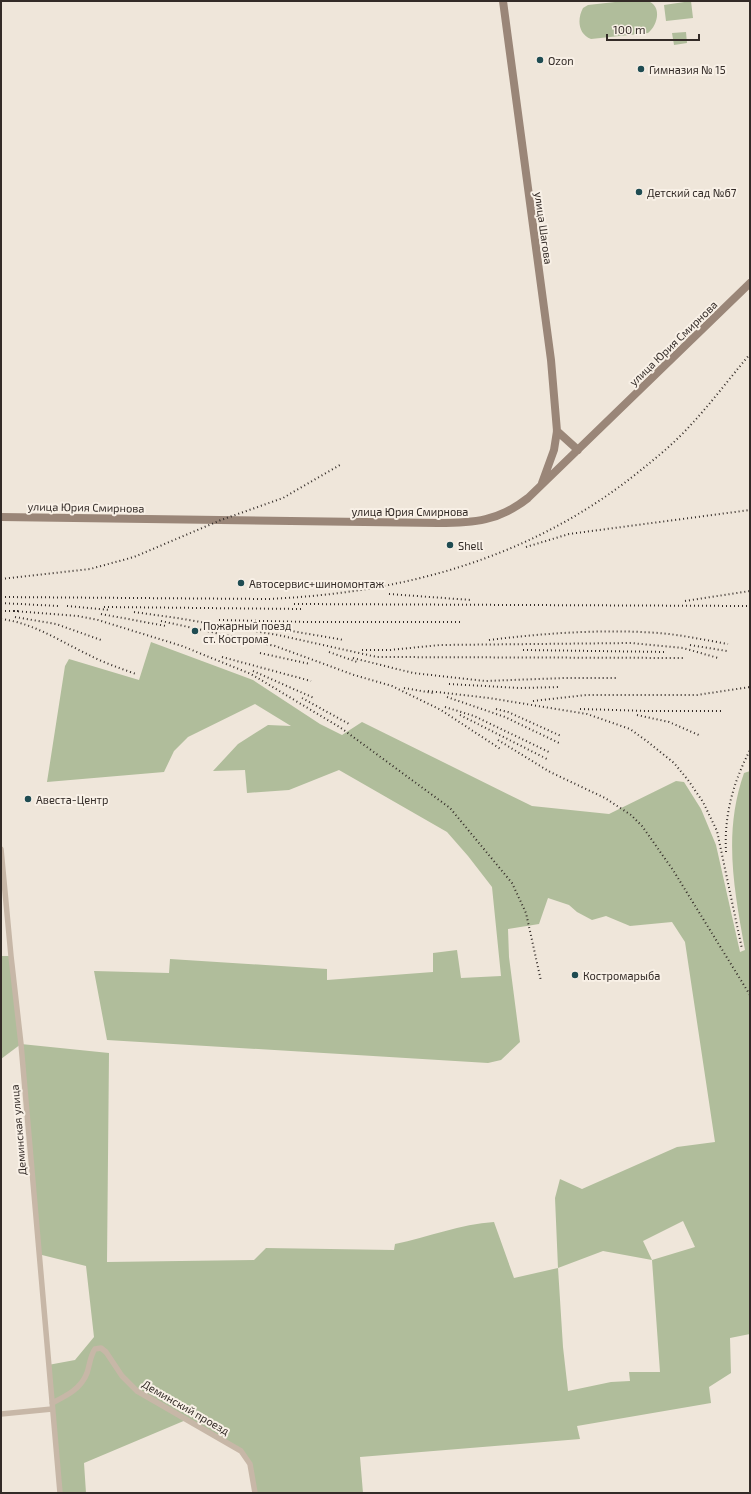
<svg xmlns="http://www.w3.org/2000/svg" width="751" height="1494" font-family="'Exo 2',sans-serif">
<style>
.green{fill:#b0bd9b;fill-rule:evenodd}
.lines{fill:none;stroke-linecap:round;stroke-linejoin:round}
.minor{stroke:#c7b7a7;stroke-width:5.5}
.secondary{stroke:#9a8678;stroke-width:8}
.rail{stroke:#332b27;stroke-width:2;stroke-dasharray:1 3;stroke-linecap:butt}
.poi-dot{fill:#1f4c52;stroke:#f8f0e6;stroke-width:1.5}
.labels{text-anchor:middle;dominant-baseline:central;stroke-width:4;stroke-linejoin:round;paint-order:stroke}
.poi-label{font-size:11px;fill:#332b27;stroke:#f8f0e6;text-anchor:start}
.street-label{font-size:11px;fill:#332b27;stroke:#f8f0e6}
</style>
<rect width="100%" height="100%" fill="#efe6da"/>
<!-- green -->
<path class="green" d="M624,1C631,1 644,0 650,2C662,8 657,26 648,33L591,39C578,34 577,19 583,8L588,5Z
M691,1L693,18L666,21L664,5Z
M686,32L687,43L674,45L672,33Z
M151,642L253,680L320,724L342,735L362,722L532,806L609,814L676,781L684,782L701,809L716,845L740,952L745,950C734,889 723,833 744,773L750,771V1334L730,1338L731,1373L709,1387L711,1403L577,1426L580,1439L360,1457L363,1493H255L251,1470L241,1451L186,1420L84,1463L86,1493H60L48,1365L75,1360L94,1337L86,1266L38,1254L21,1044L1,1059V956H11L21,1044L109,1053L107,1262L254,1260L266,1248L394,1250L395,1244C428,1237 461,1224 494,1222L514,1278L558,1268L555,1198L560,1179L582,1189L677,1147L715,1142L685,942L672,922L630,926L606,916L592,920L577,912L569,905L548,898L539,924L508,929L509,957L520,1042L501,1060L488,1063L107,1040L94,971L169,973L170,959L327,969V980L433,972V953L457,950L461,978L501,976L492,887L468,856L447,832L339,770L289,790L247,793L245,770L213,771L238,744L268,725L291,726L255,704L188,737L174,751L164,772L47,782L65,666L69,659L139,680ZM683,1221L695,1247L652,1260L643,1241ZM603,1251L652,1260L660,1372H629L630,1381L611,1382L568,1391L563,1347L558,1268Z"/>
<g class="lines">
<!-- minor -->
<path class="minor" d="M1,849L11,956L21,1044L60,1493
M52,1403C66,1396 81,1389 87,1373C90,1364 90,1356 95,1349L101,1348L106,1352L122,1376L137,1391L241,1451L250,1464L255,1493
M1,1414L52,1409"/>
<!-- secondary -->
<path class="secondary" d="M503,1L551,360L557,431L554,450L542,483
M557,431L578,450
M1,517L438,523C474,523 499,521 528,498L750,283"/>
<!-- rail -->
<path class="rail" d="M526,547L569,534L750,510
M1,579L90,569L134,557L221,520L283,498L340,465
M389,594L471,600
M1,597L268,599C404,593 533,558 641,470C656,458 672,445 686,430C709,406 729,379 750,354
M685,601L750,591
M1,603L58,606
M294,604L750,606
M67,606L110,610
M104,607L302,609
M1,611H19
M14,611L78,616L98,620L182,646L251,674L341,728L450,808L512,883L526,913L541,981
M134,612L177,618L278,635L377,657L685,658
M101,614L166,626
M15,617L56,624L101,640
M1,619C33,623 58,640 87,654C102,662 119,668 136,674
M219,620L307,622H461
M161,621L275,646L354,675L392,686L441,710L502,750
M262,626L344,640
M489,640C546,633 602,629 659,633C682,635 705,640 728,644
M690,645L727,651
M362,650H390L440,645L631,643L683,648L718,658
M523,650L667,652
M329,652L357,662
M260,653L310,664
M222,657L311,681
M353,658L413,673L485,681L565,678H617
M253,671L314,698
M449,684L520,688L560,687
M404,688L433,693
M428,691L489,698L587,714L630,729L648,742L674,763L688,780L703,802L717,831L742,949
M447,697L505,717L559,743
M302,698L349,724
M533,701L586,695H697L750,687
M445,707L474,716L551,753
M496,709L508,712L561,736
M580,709L648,711H722
M460,715L547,759
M637,715L669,722L701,736
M498,740L550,772L605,798L631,815L642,826L673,870L750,995
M726,852C724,815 733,783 750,750"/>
</g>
<!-- markers -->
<g class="poi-dot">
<circle cx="540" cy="60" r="4"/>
<circle cx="641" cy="69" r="4"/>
<circle cx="639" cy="192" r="4"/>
<circle cx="450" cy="545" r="4"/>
<circle cx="241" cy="583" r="4"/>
<circle cx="195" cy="631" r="4"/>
<circle cx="28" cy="799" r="4"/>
<circle cx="575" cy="975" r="4"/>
</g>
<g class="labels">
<!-- poi labels -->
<g class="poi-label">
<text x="548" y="60">Ozon</text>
<text x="649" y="69">Гимназия № 15</text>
<text x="647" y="192">Детский сад №67</text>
<text x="458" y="545">Shell</text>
<text x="249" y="583">Автосервис+шиномонтаж</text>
<text x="203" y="625">Пожарный поезд<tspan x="203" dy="13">ст. Кострома</tspan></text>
<text x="36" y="799">Авеста-Центр</text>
<text x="583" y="975">Костромарыба</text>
</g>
<!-- street labels -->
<g class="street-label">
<text transform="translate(544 228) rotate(82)">улица Шагова</text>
<text transform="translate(673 343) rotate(-44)">улица Юрия Смирнова</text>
<text transform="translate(86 507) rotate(1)">улица Юрия Смирнова</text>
<text x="410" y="511">улица Юрия Смирнова</text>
<text transform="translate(18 1130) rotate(-95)">Деминская улица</text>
<text transform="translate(186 1407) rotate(30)">Деминский проезд</text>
</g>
</g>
<!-- border -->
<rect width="751" height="1494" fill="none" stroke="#332b27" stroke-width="4"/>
<!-- scale -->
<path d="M607 34v6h92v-6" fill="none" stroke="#332b27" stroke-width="2"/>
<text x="613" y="34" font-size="12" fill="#332b27" stroke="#f8f0e6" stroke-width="3" paint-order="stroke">100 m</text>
</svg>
